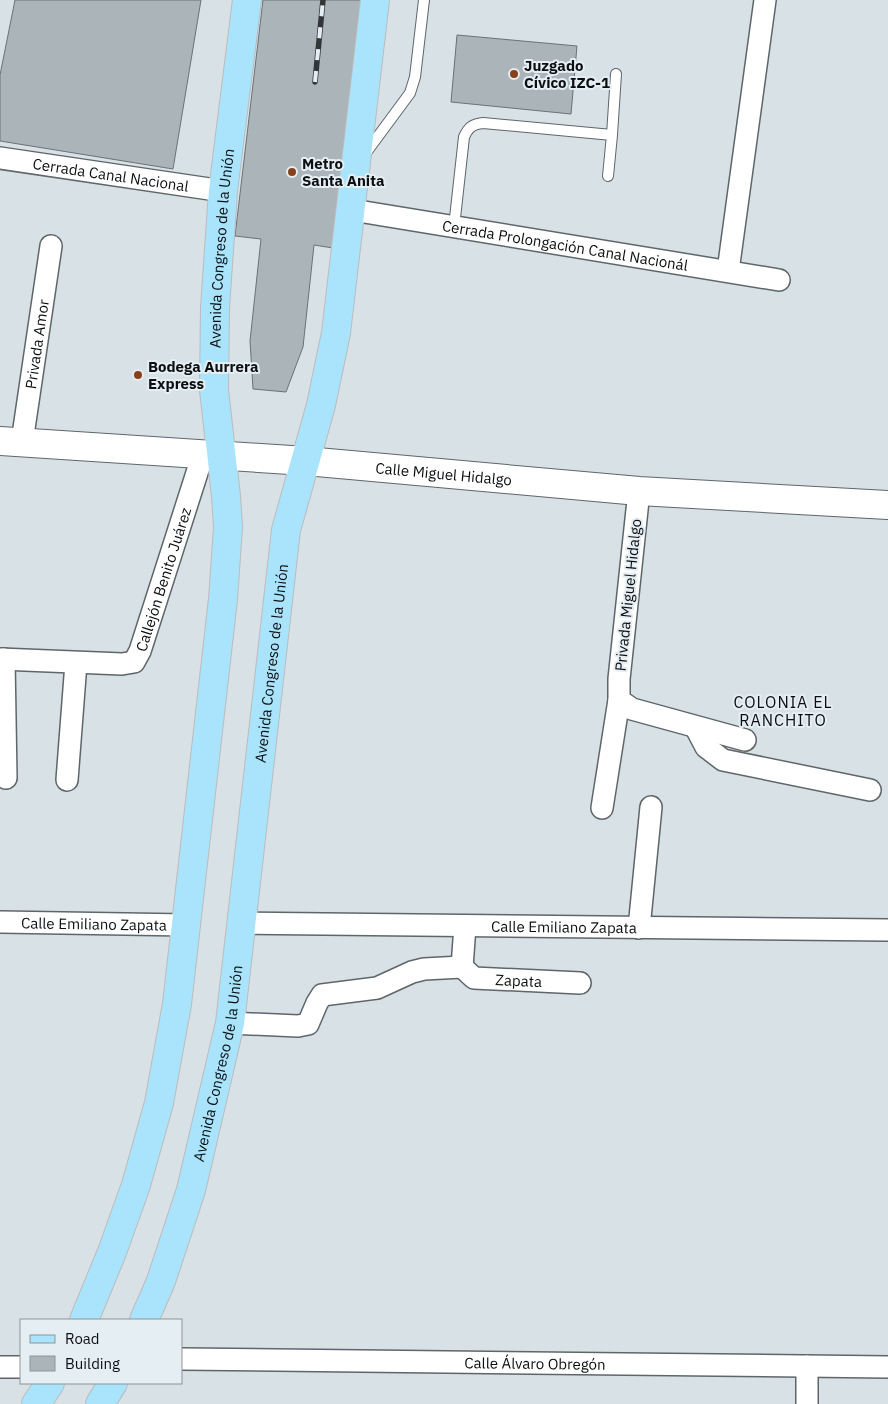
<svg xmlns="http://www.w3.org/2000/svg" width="888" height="1404" font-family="'IBM Plex Sans',sans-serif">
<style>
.building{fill:#abb4b8;stroke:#6a7276}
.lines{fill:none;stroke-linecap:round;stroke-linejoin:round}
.lane-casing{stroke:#5e666a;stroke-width:12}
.street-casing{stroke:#5e666a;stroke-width:24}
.secondary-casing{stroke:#5e666a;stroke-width:30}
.primary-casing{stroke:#bbbcbc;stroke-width:30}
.lane{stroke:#fff;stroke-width:10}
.street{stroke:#fff;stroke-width:21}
.secondary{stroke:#fff;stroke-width:28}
.primary{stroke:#a9e4fc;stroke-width:28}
.rail-casing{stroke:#323639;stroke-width:5.5}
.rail{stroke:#e5eef2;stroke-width:4;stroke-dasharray:11;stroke-linecap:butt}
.poi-dot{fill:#87421b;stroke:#e5eef2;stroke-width:2}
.labels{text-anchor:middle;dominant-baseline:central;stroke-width:4;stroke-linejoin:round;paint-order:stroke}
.poi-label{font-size:15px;font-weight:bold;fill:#0c0f11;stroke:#e5eef2;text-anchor:start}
.street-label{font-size:15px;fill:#0c0f11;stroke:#e5eef2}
.neighbourhood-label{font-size:16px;letter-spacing:1px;fill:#0c0f11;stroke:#e5eef2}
</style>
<rect width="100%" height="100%" fill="#d8e1e5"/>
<!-- building -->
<path class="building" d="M15,0H201L173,169L0,141V75Z
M263,0H362L333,248L314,245L303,347L286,392L253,389L250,341L261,239L235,236Z
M457,35L577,46L571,114L451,102Z"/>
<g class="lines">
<!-- lane casing -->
<g class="lane-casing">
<path id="lane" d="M365,154L410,93L415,77L424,0
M608,176L612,135
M454,227L464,137C468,128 472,124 483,123L612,135L616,74"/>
</g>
<!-- street casing -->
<g class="street-casing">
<g id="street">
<path id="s1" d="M0,158L223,191"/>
<path id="s2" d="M352,210L779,280"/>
<path d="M728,271L765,0"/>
<path id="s3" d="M22,442L51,246"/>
<path d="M639,491L619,679V700L632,709L745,740"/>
<path id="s4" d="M0,659L122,664L134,662L140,651L203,454"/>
<path d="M4,659L6,778"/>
<path d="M696,728L706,747L723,760L870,790"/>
<path d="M67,780L76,663"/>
<path d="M602,808L619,700"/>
<path id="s5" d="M0,922L187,925"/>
<path id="s6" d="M240,923L888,930"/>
<path d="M639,928L651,807"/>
<path id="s7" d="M462,967L474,978L580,983"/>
<path d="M462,967L465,926"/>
<path d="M230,1023L298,1026L308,1024L317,1003L322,995L377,988L412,972L424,969L462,967"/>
<path id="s8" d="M181,1359L888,1367"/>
<path d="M0,1367H21"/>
<path d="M807,1404V1366"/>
</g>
</g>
<!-- secondary casing -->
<g class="secondary-casing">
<g id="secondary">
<path id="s9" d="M0,441L306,461L639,491L888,505"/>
</g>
</g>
<!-- primary casing -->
<g class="primary-casing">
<g id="primary">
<path id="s10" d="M84,1320L112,1252L136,1185L159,1103L177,1004L223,599L228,527L226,496L214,390L215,308L223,191L247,0"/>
<path id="s11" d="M144,1320L161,1281L191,1190L230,1023L286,530L321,405L336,333L375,0"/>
<path d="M36,1404L50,1383"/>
<path d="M100,1404L113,1383"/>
</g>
</g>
<!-- lane -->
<use href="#lane" class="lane"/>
<!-- street -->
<use href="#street" class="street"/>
<!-- secondary -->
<use href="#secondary" class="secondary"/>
<!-- primary -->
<use href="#primary" class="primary"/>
<!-- rail casing -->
<g class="rail-casing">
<path id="rail" d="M315,82L323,0"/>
</g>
<!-- rail -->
<use href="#rail" class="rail"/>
</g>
<!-- markers -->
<g class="poi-dot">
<circle cx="514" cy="74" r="5"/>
<circle cx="292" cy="172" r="5"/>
<circle cx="138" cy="375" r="5"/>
</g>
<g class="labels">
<!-- poi labels -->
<g class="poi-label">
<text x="524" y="65">Juzgado<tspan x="524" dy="17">Cívico IZC-1</tspan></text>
<text x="302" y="163">Metro<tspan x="302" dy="17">Santa Anita</tspan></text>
<text x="148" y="366">Bodega Aurrera<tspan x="148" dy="17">Express</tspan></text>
</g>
<!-- street labels -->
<g class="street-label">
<text stroke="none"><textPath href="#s1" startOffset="112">Cerrada Canal Nacional</textPath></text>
<text stroke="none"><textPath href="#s2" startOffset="216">Cerrada Prolongación Canal Nacionál</textPath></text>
<text stroke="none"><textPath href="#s10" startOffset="1090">Avenida Congreso de la Unión</textPath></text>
<text stroke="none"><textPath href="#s3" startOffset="99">Privada Amor</textPath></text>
<text stroke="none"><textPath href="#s9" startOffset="445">Calle Miguel Hidalgo</textPath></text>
<text stroke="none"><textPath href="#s4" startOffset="222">Callejón Benito Juárez</textPath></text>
<text transform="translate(628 595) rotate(-84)">Privada Miguel Hidalgo</text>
<text stroke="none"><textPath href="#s11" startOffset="672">Avenida Congreso de la Unión</textPath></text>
<text stroke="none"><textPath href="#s5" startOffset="94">Calle Emiliano Zapata</textPath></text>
<text stroke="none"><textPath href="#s6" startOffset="324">Calle Emiliano Zapata</textPath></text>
<text stroke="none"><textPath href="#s7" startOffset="61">Zapata</textPath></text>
<text stroke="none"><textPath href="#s11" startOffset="268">Avenida Congreso de la Unión</textPath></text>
<text stroke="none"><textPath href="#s8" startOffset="354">Calle Álvaro Obregón</textPath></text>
</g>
<!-- neighbourhood labels -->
<g class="neighbourhood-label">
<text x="783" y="702">COLONIA EL<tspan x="783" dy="18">RANCHITO</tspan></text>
</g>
</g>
<!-- legend -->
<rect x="20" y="1319" width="162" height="65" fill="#e5eef2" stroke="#8e9598"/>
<rect x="30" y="1335" width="25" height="8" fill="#a9e4fc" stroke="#8e9598"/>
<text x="65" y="1344" font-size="15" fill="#0c0f11">Road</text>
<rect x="30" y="1356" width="25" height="15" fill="#abb4b8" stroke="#8e9598"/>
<text x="65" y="1369" font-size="15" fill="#0c0f11">Building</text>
</svg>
